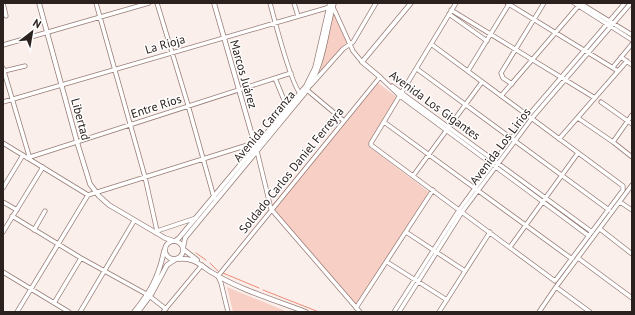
<svg xmlns="http://www.w3.org/2000/svg" width="635" height="315" font-family="'PT Sans',sans-serif">
<style>
.green{fill:#f8cfc5}
.lines{fill:none;stroke-linecap:round;stroke-linejoin:round}
.stream{stroke:#ee8b75;stroke-width:1}
.minor-casing{stroke:#967c76;stroke-width:5}
.major-casing{stroke:#967c76;stroke-width:5.5}
.minor{stroke:#fff;stroke-width:3.5}
.major{stroke:#fff;stroke-width:4}
.labels{text-anchor:middle;dominant-baseline:central;stroke-width:3;stroke-linejoin:round;paint-order:stroke}
.street-label{font-size:12px;fill:#2b211e;stroke:#fff}
</style>
<rect width="100%" height="100%" fill="#fbefec"/>
<!-- green -->
<path class="green" d="M333,12H334L347,42L320,72Z
M378,83L398,98L368,146L429,192L356,306L273,210Z
M227,287L288,312H233Z"/>
<g class="lines">
<!-- stream -->
<path class="stream" d="M273,205L337,127
M196,253L206,260
M210,263L218,271
M223,273L259,288
M263,290L319,312"/>
<!-- minor casing -->
<g class="minor-casing">
<path id="minor" d="M3,3L6,16
M96,3L145,177L157,231L156,233
M157,3L188,105L213,194L216,200
M270,3C274,18 292,88 301,94
M294,3L298,16
M507,3L618,71
M574,3L632,40
M580,3L632,35
M332,5L353,51L362,62
M451,10L595,98
M449,14L487,41
M431,44L623,186V190L555,281L371,145V143L456,3
M3,45L149,3
M621,57L632,65
M613,67L632,44
M3,68L30,159
M417,69L609,210
M4,71L25,66
M468,71L509,4
M380,77L400,96L589,236
M275,78L284,100L289,107
M512,84L503,78L501,73L544,3
M311,85L343,49L353,42L376,3
M392,86L592,232
M307,90L344,121
M501,96L581,3
M3,102L330,7
M601,102L632,124
M578,118L613,142L632,115
M384,122L572,259
M559,139L627,61
M613,142L632,157
M3,143L88,195
M257,151L271,209L360,312
M27,158L291,73
M413,176L482,82
M3,188L23,155
M88,195L254,143
M3,202L17,210
M620,202L632,210
M12,216L81,258L148,295L166,309
M600,229L632,254
M34,230L45,211
M157,231L196,218
M3,232L43,167
M406,232L465,271
M510,247L578,153
M578,258L632,298
M387,262L447,300
M3,272L69,312
M556,287L590,312
M54,303L81,258
M356,308L433,190
M17,312L88,195
M80,312L134,221
M163,312L202,265
M228,312L221,283L218,276L380,77
M394,312L459,210L528,116L625,3
M399,312L462,212L532,118L631,3
M439,312L490,232
M539,312L556,287L632,185"/>
</g>
<!-- major casing -->
<g class="major-casing">
<path id="major" d="M39,3L77,142L90,184L99,196L109,205L165,238L174,241
M214,3L256,149
M380,77L362,62L411,3
M165 250a9 9 0 1 1 18 0a9 9 0 1 1-18 0Z
M175,241L179,238L306,86L315,68L330,3
M183,248L185,238L304,94C324,68 325,34 334,3
M183,249L197,260
M178,259C193,257 200,265 211,272C240,290 275,300 306,312
M134,312C150,293 159,276 164,251
M138,312L152,293L167,265L176,259"/>
</g>
<!-- minor -->
<use href="#minor" class="minor"/>
<!-- major -->
<use href="#major" class="major"/>
</g>
<g class="labels">
<!-- street labels -->
<g class="street-label">
<text transform="translate(165 44) rotate(-16)">La Rioja</text>
<text transform="translate(244 74) rotate(74)">Marcos Juárez</text>
<text transform="translate(435 105) rotate(36)">Avenida Los Gigantes</text>
<text transform="translate(156 106) rotate(-18)">Entre Ríos</text>
<text transform="translate(81 119) rotate(75)">Libertad</text>
<text transform="translate(264 126) rotate(-50)">Avenida Carranza</text>
<text transform="translate(500 146) rotate(-53)">Avenida Los Lirios</text>
<text transform="translate(291 170) rotate(-51)">Soldado Carlos Daniel Ferreyra</text>
</g>
</g>
<!-- border -->
<rect width="635" height="315" fill="none" stroke="#2b211e" stroke-width="8"/>
<!-- north arrow -->
<g transform="translate(32 32) rotate(31)" stroke="#ffffff" stroke-width="3" paint-order="stroke">
<path d="M0-3L7 15L0 10L-7 15Z" fill="#2b211e"/>
<text y="-6" font-size="11" font-weight="bold" text-anchor="middle" fill="#2b211e">N</text>
</g>
</svg>
